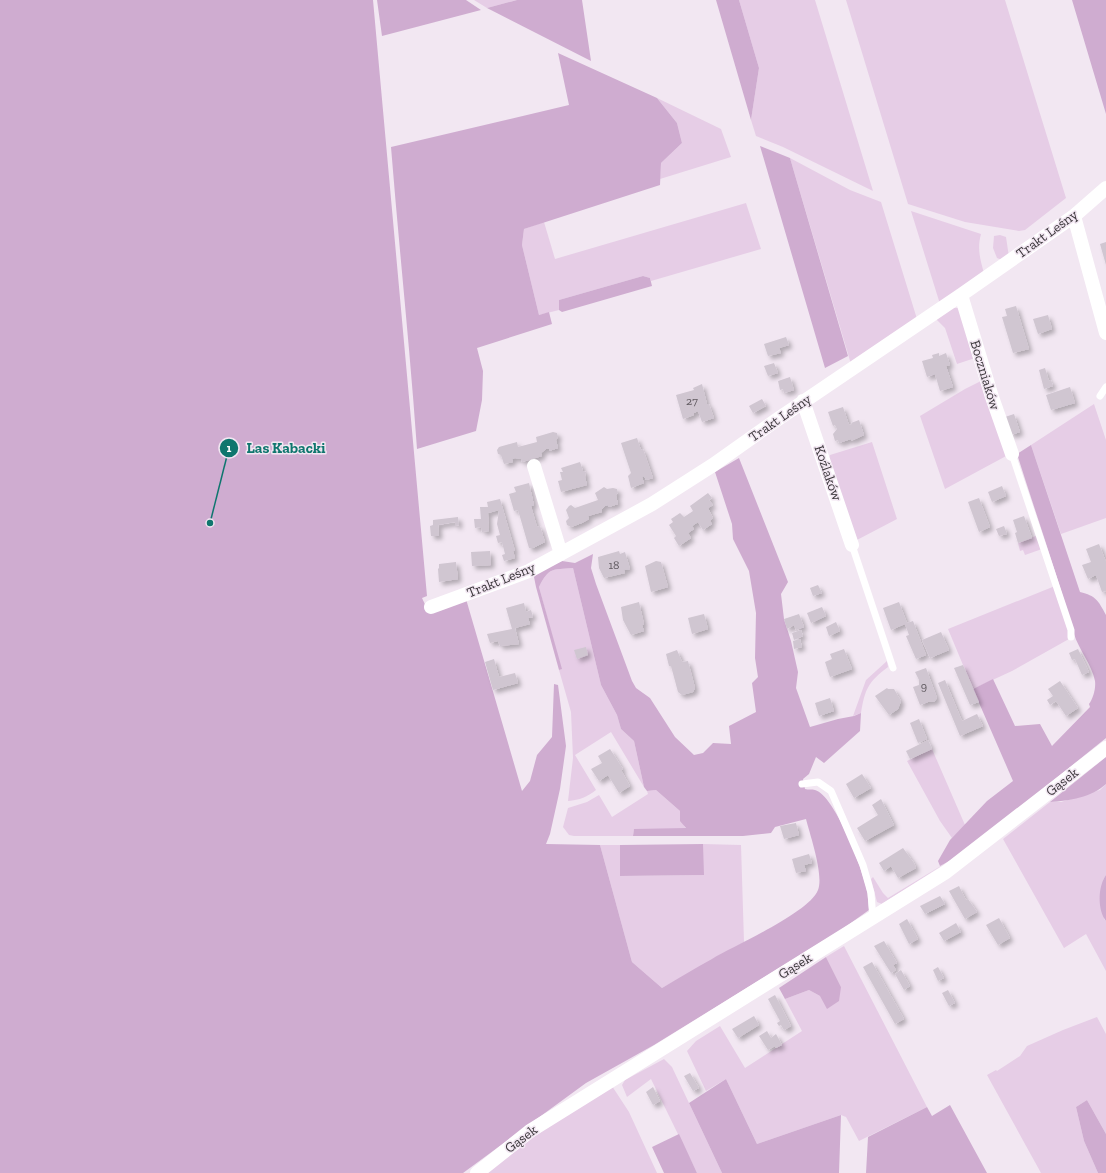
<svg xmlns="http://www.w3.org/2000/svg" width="1106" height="1173" font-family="'Zilla Slab',serif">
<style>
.green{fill:#e6cde6}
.forest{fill:#cfacd0}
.building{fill:#d0c6d1;filter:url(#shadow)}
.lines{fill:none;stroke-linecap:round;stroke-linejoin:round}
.service{stroke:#fff;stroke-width:7}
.minor{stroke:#fff;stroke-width:14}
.labels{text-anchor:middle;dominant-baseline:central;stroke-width:3;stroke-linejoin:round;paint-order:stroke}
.number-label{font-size:12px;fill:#605a60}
.street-label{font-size:14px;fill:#3a363a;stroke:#f2e7f2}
.leader{fill:none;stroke:#0f766e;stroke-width:1.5}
.callout-dot{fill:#0f766e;stroke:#f2e7f2;stroke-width:1.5}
.mark-label{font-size:12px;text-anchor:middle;font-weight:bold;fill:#fff}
.callout-label{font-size:15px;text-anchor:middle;font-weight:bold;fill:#0f766e;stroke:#f2e7f2;stroke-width:3;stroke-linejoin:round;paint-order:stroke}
</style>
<defs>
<filter id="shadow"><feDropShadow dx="3.5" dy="3.5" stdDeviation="2" flood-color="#0004"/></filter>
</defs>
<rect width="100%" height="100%" fill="#f2e7f2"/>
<!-- green -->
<path class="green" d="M474,0H517L487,8Z
M739,0H815L873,191L783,147L756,136L751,120L759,68Z
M846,0H1005L1066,198L1025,230L1019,231L965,222L908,204Z
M657,98L721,129L731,157L660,179L661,163L682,143L677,123Z
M790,158L850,190L881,202L917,319L851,364Z
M746,203L761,249L651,281L650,278L643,276L559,300V310L539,315L522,245L524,229L544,222L555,259Z
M911,211L981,234C977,248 980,259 984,273L940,304Z
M1000,235L1006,237L1009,257L1002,260L997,258L993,248L994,236Z
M953,308H960L975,358L957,364L945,328L936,319Z
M983,380L1008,455L945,489L920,416L965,389Z
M1094,404L1106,440V518L1061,534L1031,445Z
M872,442L897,519L855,541L827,463L830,455Z
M1038,535L1042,549L1025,555L1023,550L1020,551L1018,543Z
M573,568L601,685L617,715L621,729L634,741L644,787L611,732L575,755L596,790C587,797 580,800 568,801L573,758L571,712L559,670L561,669L539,587C549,567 552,570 573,568Z
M1055,586L1069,631V639L1012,671L973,689L948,629Z
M887,661L888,667C868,682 865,689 861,713L853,716L866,680Z
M932,749L965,825L952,838L940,821L907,761Z
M1106,784V875L1103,880L1104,919L1106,921V971L1086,934L1064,948L1003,839L1050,802H1061L1100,790Z
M656,790L680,811L682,822L686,829H634L633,836H574L569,835L563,827L568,808L587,802L599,795L612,817L648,794L647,791Z
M703,844L741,845L744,942L662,988L632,962L600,845H620V876L703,875Z
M949,861L882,904L877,902L871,879L873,877L883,893L888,898Z
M844,946L927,1107L859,1141L846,1117L841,1115L757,1144L726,1079L706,1091L687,1051L696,1041L720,1026L745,1068L802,1031L785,999L809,990L820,996L841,987L826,957Z
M1097,1017L1106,1034V1134L1087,1100L1076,1107L1084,1141L1098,1173H1041L987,1075L996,1070L997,1071L1020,1056L1027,1046L1063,1030Z
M664,1059L672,1067L722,1173H697L651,1079L627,1097L622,1085L625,1080Z
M612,1086L629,1112L657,1173H486L550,1125Z"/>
<!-- forest -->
<path class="forest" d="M0,0H373L427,596L422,598L429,613L466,599L522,791L530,781L537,755L552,737L554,684L558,685L566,746L560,789L550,834L546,844L600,845L632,962L662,988C679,978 695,968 712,959C735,945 809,913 818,890C824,875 810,835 806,819L775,827L771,833L743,836H633L634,829L686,828L680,821V811L656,790L647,791L644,787L634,741L621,729L617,715L601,685L573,568C552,570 549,567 539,587L562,669L559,670L536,587L534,577L536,573L562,561L575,563L593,554L591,568L596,584L632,681L636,688L650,698L675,737L694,755L703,753L713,743L731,744L729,726L756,712L752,683L758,677L755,658L756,613L749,571L733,539L732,524L715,472L739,458L788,582L781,594L784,619L791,641L798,672L796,688L810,727L838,719L854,716L861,713L860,731L824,763L816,757L809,774L803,779L805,789C808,790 812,789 815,790C835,796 861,866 866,886C868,894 868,902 869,910L841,930L654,1045L586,1083L463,1173H0Z
M377,0H466L481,10L382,36Z
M517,0H582L591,61L487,8Z
M716,0H739L759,68L751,120Z
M1072,0H1106V114Z
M558,53L657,98L677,123L682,143L661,163L660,185L524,229L522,245L539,315L549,312L552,324L477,348L483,371L482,400L476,431L417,449C410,348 399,248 391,147L569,105Z
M760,146L790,158L848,356L825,368Z
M643,276L650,278L652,286L562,312L559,310V300Z
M1031,445L1080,592C1096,596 1098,600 1106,615V738L998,825L953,859L940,866L938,861L950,840L987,801L1013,781L973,689L993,679L1015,726L1040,724L1052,746L1090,707L1089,704C1093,699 1096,688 1095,681C1092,665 1079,650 1074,634C1057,574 1036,514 1017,454Z
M1106,757V784C1092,797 1069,801 1050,802Z
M703,844L704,875L620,876V845Z
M1106,875V921C1097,910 1098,886 1106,875Z
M826,957L841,987L839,1001L827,1009L820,996L809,990L785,999L779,988Z
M726,1079L757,1144L841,1115L839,1173H722L689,1103Z
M1087,1100L1106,1134V1173H1098L1084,1141L1076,1107Z
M950,1105L987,1173H866L868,1137L927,1107L932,1116Z
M679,1134L697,1173H664L652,1147Z"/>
<!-- building -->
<path class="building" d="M1106,242V265L1100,244Z
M1016,306L1029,349L1013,353L1002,317L1007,316L1005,309Z
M1048,315L1052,329L1038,334L1033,319Z
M786,337L789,345L779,348L781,353L768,356L764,344Z
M939,353V356L946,353L950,365L946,366L953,387L940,391L935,374L927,377L922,361L933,358L932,355Z
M774,363L778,373L768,376L764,366Z
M1045,368L1049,381L1051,380L1053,386L1044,389L1039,370Z
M790,377L794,390L784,393L783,389L780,390L778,381Z
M702,384L707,404H709L714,418L702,422L698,411L694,413V415L683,419L676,395L694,390L693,388Z
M1070,387L1075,403L1051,410L1046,395Z
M762,399L766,406L753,413L749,406Z
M843,407L849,425L852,424L851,423L859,420L864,435L851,441V439L839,443L838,440L835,441L833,434L837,429L835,425L833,426L828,412Z
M1014,414L1020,432L1011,435L1005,417Z
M553,432L557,433L558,437L556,440L558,448L549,451V449H546L541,453L542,456L522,462L521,459L515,458L512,459L513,462L504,464L501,455L498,454L497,450L499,447L517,442L518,447L537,442L536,437Z
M637,438L641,450L643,449L653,478L646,480L644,476L642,477L644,483L631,488L628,476L631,473L621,443Z
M580,462L583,471L586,472L585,477L587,485L561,492L558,481L562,480L560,472H563L561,468Z
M529,483L534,505L531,506L537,527L540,526L545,542L533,548H529L518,510L514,511L509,494L516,492L514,487Z
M1002,486L1006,496L992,502L988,492Z
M604,487L607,489L613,488L617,489L618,493L616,495L618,504L609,507L608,505L605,506L602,509V512L588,516L589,519L582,523L571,527L567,525L566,521L569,518L566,510L569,506L571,505L575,508L598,500L595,493Z
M708,493L712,498L709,500L713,505L708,508L713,518L710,521L712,524L703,530L698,522L692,526L694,529L688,533L691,538L679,546L674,538L676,536L669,525L673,522L671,519L680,513L684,517L693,511L690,506Z
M979,498L990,527L979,532L968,502Z
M500,499L515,551H513L515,558L504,561L502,555L505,554L502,542L498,543L496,536L500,535L497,524L499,510L488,513L489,531L482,532L481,527L475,528L474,519H481L480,507H488L487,502Z
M1024,516L1032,538L1018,543L1015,533L1017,532L1013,520Z
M458,517L459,525L455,526V522L438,525L439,536H431L430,526L433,525V520Z
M1004,526L1007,534L999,536L996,529Z
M1099,544L1106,562V591L1102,592L1096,575L1088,579L1082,565L1091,562L1086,549Z
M490,551L491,565L472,566L471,552Z
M619,551L620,554L625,552L630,569L624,570L625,573L604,578L599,568L598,557Z
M656,561L661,562L668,587L651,592L645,566Z
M456,562L458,579L439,582L438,569L439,568V564Z
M818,585L822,593L813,596L810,588Z
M639,602L644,624L642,625L644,631L631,635L623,620L621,607Z
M899,602L907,623L913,621L926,655L916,659L906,636L909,635L905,624L891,630L883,608Z
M524,603L526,612L531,610L533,617L528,618L530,624L515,628L519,644L500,646L498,641L490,643L487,634L512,629L506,608Z
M822,607L826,616L811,623L807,613Z
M704,614L708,629L692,634L688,618Z
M799,614L804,627L796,630L794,625L787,629L784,619Z
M836,622L840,631L829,636L826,627Z
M801,630L803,636L794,640L792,633Z
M941,632L949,650L930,658L922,640Z
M800,639L802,647L794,649L793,641Z
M586,647L588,655L577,659L574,650Z
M844,649L852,669L830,677L825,662L832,659L830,654Z
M1078,649L1089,672L1082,675L1075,659L1072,660L1069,653Z
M677,650L682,662L688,661L695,688L693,692L682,695L678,692L671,666H669L666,654Z
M494,659L499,677L515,673L518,683L493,690L485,662Z
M963,665L979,702L970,705L954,668Z
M926,668L937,698L934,702H928L920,705L913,687L919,685V680L915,672Z
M945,680L962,721L977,714L983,726L960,736L938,683Z
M1060,681L1078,708L1066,716L1056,701L1050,705L1047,700L1053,696L1048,689Z
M887,688L888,689H894L901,701L898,709L889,715L875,696Z
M830,698L834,711L819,716L815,703Z
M919,719L927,739L918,743L910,723Z
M928,740L932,749L910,759L906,751Z
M610,749L623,769L621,770L630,786L619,793L608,775L599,781L591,769L602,763L598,756Z
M862,774L871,788L854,798L846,784Z
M881,799L894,825L865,841L857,828L878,815L872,805Z
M796,823L799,835L784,839L780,826Z
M903,848L914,863L916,868L898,878L891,866L884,871L879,863Z
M809,854L812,863L804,865L806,871L796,873L792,859Z
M959,886L966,900L968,899L977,912L965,919L949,891Z
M940,896L945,904L925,914L920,906Z
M999,918L1010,938L998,945L986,925Z
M907,919L918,939L909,944L899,924Z
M956,923L961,932L944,941L939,933Z
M884,941L897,963L893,965L896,970L891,973L874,946Z
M872,962L904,1019L895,1024L863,967Z
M938,967L944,978L938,981L933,970Z
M901,970L910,986L904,990L895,974Z
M948,990L955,1003L949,1006L942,993Z
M775,995L791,1026L784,1030L781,1025L779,1026L777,1023L780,1021L768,999Z
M754,1016L759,1025L738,1038L732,1029Z
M767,1031L771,1038L776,1034L782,1045L776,1048L775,1046L768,1050L759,1036Z
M690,1073L699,1088L693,1091L684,1076Z
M653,1087L660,1101L653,1105L646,1092Z"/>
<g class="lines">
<!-- service -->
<path class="service" d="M1100,396L1106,387
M1012,454L1071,630V637
M852,545L893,668
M802,784L818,782L831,791L863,865L871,893L873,919"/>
<!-- minor -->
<path class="minor" d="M1074,216L1106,333
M961,295L992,397L1012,454
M803,401L852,545
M534,466L561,554
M431,607L529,571L652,504L713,465L775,421L961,295L1074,216L1106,188
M477,1173L530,1131L946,872L1106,748"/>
</g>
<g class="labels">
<!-- number labels -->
<g class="number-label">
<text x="692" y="401">27</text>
<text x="614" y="565">18</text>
<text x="924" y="686">9</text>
</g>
<!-- street labels -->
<g class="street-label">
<text transform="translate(1047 234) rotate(-36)">Trakt Leśny</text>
<text transform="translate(985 375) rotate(73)">Boczniaków</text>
<text transform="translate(780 418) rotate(-35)">Trakt Leśny</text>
<text transform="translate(828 473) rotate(71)">Koźlaków</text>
<text transform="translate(501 580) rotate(-22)">Trakt Leśny</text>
<text transform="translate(1062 782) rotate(-38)">Gąsek</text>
<text transform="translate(795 966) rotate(-32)">Gąsek</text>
<text transform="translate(521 1139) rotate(-37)">Gąsek</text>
</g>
</g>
<!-- callouts -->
<path class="leader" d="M210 523L229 448"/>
<g class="callout-dot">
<circle cx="210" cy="523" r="4"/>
<circle cx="229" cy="448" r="10"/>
</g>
<g class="mark-label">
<text x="229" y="452">1</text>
</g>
<g class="callout-label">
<text x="286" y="453">Las Kabacki</text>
</g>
</svg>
